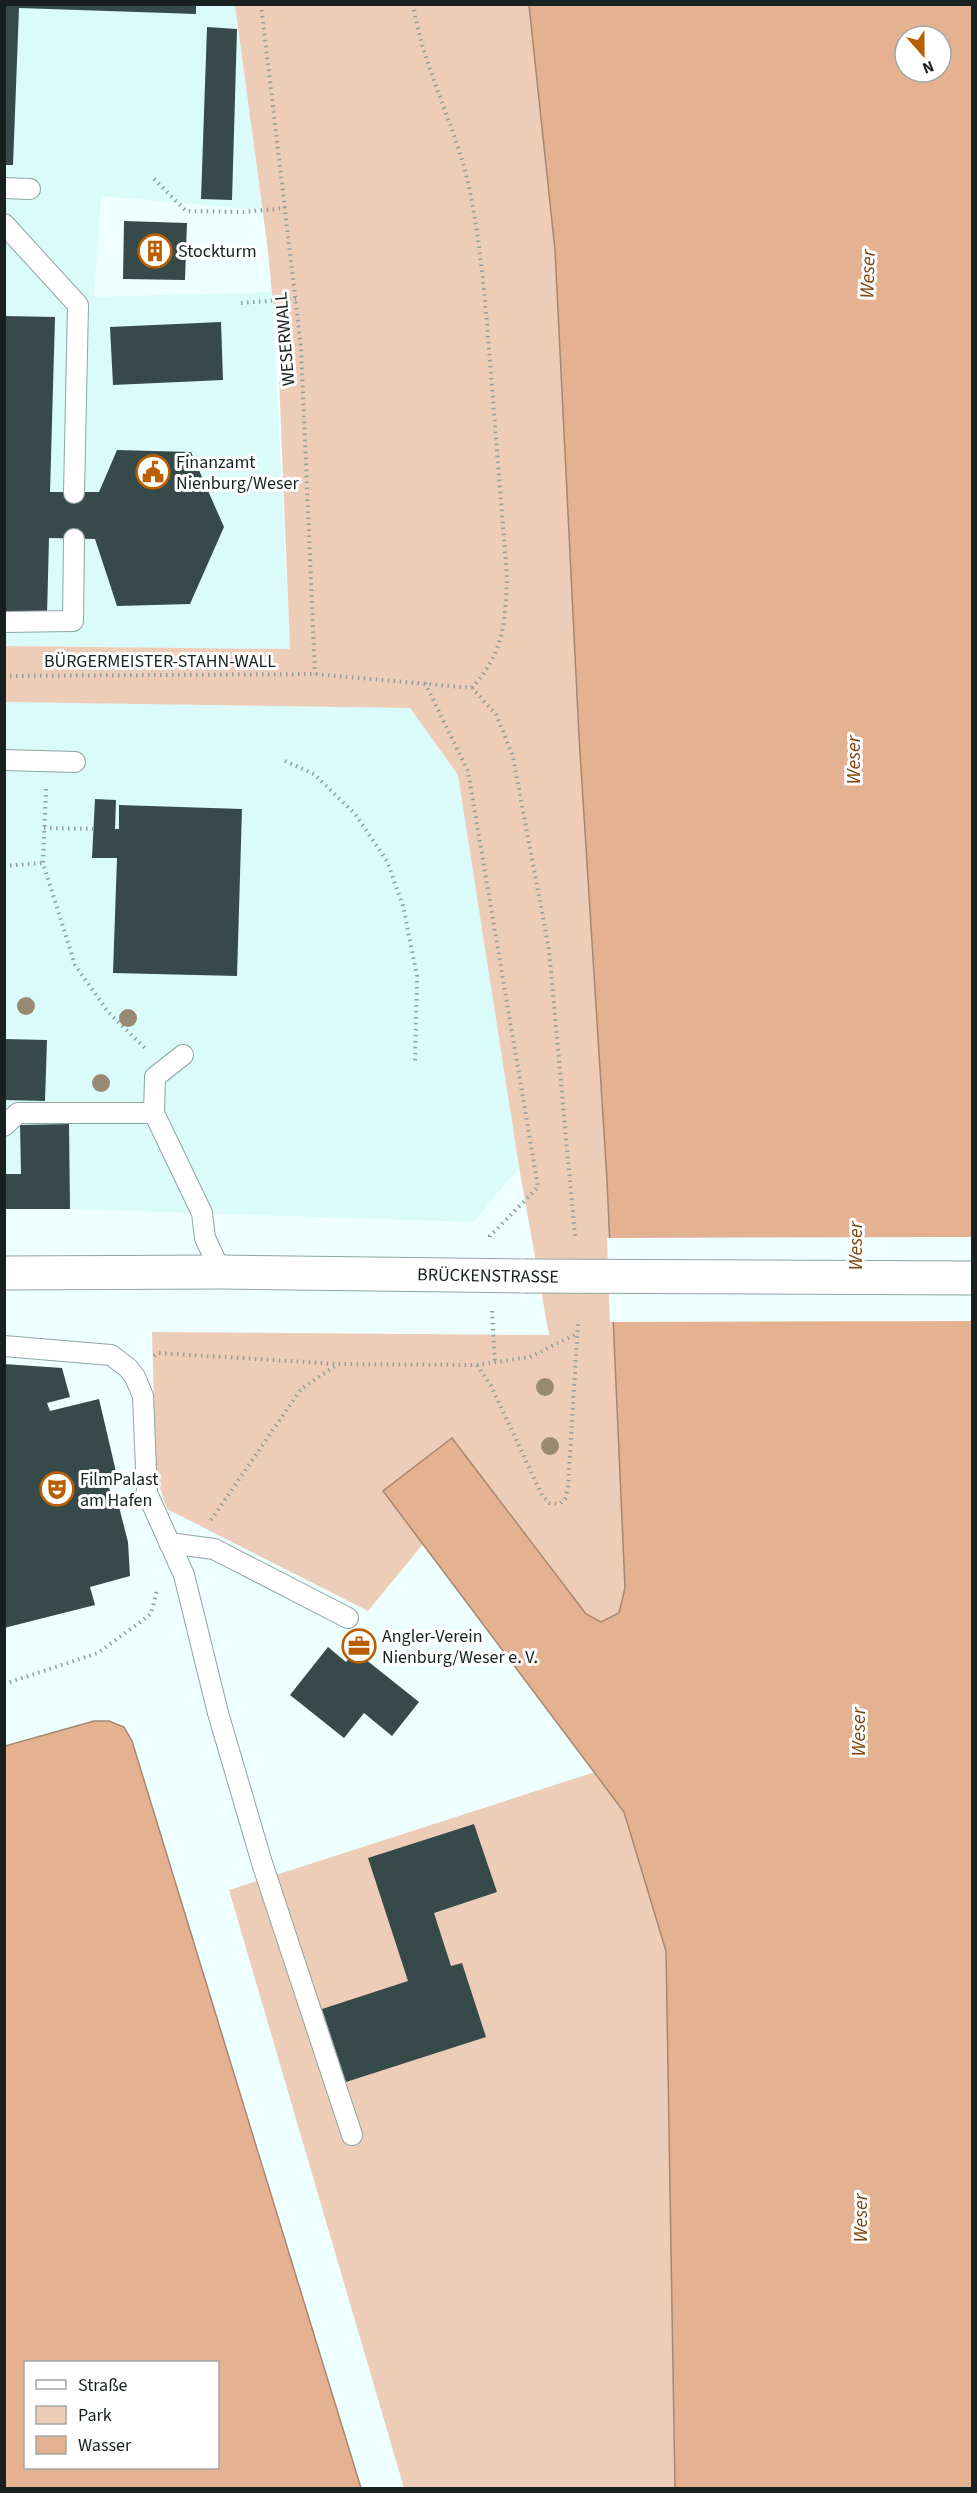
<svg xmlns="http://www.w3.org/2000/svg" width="977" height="2493" font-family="'Source Sans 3',sans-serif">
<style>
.built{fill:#dbfbfb}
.green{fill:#edcdb8}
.water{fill:#e4b291;stroke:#a7866f;stroke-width:1.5;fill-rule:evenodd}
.pier{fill:#edffff}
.building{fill:#374a4a}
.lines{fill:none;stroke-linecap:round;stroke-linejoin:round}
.service-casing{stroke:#8fa4a4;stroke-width:22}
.tertiary-casing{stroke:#8fa4a4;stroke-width:35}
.path{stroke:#919e9e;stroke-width:4;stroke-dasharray:1.5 4.5;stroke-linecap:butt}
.service{stroke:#fff;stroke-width:20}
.tertiary{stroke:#fff;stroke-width:33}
.tertiary-bridge-casing{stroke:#8fa4a4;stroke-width:35;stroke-linecap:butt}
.tertiary-bridge{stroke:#fff;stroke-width:33}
.tree{fill:#998973}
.labels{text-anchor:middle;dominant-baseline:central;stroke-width:6;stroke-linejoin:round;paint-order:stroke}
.poi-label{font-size:18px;fill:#182020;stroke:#fff;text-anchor:start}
.street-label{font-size:18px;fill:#182020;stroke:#fff}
.water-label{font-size:20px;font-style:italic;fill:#7f420d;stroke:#fff}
</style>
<rect width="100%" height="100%" fill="#edffff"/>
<!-- built -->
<path class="built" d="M5,5H235L262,210L101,196L94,297L272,292L290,649L5,646Z
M5,702L410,708L458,775L519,1167L474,1222L70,1209H5Z"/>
<!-- green -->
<path class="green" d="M235,5H529L555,250L579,736L607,1180L625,1588L619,1613L601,1622L586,1614L499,1499L383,1491L423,1544L368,1611L167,1509L156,1476L152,1332L549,1335L519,1167L458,775L410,708L5,702V646L290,649L278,352L267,243Z
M598,1771L624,1812L666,1951L675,2488H404L229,1890Z"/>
<!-- water -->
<path class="water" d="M529,5H972V2488H675L666,1951L624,1812L383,1491L452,1438L586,1614L601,1622L619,1613L625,1588L607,1180L579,736L555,250ZM905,36H941V72H905Z
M94,1721H109L124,1727L132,1741L361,2488H5V1746ZM26,2362H218V2468H26Z"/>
<!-- pier -->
<path class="pier" d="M972,1237V1321L610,1322L607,1238Z"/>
<!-- building -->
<path class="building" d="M4,4H196V14L19,8L13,165H4Z
M207,27L237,29L232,200L201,199Z
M124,221L187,223L185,280L123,279Z
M5,316L55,317L50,492H99L117,450L191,452L224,527L190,604L117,606L95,539L49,538L47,615L5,614Z
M221,322L223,380L113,385L110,327Z
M95,799L116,800L115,829H119V805L242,809L237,976L113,973L117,858H92Z
M4,1039L47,1040L45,1101L4,1100Z
M69,1124L70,1209H4V1174H21L20,1125Z
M4,1364L62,1368L70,1397L47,1403L50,1411L99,1399L117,1476L107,1480L112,1499H117L128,1542L130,1576L90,1587L95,1605L4,1628Z
M328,1647L346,1662L355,1651L419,1702L392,1736L364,1713L344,1738L290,1695Z
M474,1824L497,1892L434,1913L451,1966L462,1963L486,2037L346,2082L322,2009L408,1981L368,1858Z"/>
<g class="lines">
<!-- service casing -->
<g class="service-casing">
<path id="service" d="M4,188L30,189
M4,224L78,305L74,493
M4,622L73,621L74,539
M4,760L75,762
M183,1055L155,1077L154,1113L202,1213L205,1238L221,1272
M4,1126L18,1113H154
M4,1346L111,1355L128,1368L135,1377L143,1396L147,1493L184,1575L218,1713L262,1863L352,2135
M169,1543L214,1549L348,1618"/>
</g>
<!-- tertiary casing -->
<g class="tertiary-casing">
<path id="tertiary" d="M4,1273L221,1272L525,1276"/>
</g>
<!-- path -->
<path class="path" d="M261,4L301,347L315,674
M413,4C423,69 457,127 470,192C482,252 486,312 491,373C496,441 502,510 507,578C505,625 504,651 472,688
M154,179L186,211L243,212L285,208
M241,303L296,299
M4,676L315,674L472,688L496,714L513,757L549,950L575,1236
M425,683L468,771L538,1187L490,1236V1240
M285,761L314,774L355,814L387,861L403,906L417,976L415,1062
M46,789L43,863L75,965L108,1012L147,1050
M44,828L94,829
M4,866L43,863
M492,1311L495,1362
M154,1356L158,1353L338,1364L477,1365L530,1357L578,1333
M477,1365L491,1386L542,1495L549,1503L559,1504L565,1499L568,1488L578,1323
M211,1520L301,1389L338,1364
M4,1684L98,1653L151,1614L157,1590"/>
<!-- service -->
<use href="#service" class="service"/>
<!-- tertiary -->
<use href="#tertiary" class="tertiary"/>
<!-- tertiary-bridge casing -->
<g class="tertiary-bridge-casing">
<path id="tertiary-bridge" d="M525,1276L972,1278"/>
</g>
<!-- tertiary-bridge -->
<use href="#tertiary-bridge" class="tertiary-bridge"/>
</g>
<!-- trees -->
<g class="tree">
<circle cx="26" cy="1006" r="9"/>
<circle cx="128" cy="1018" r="9"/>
<circle cx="101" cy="1083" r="9"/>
<circle cx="545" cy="1387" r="9"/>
<circle cx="550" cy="1446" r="9"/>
</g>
<!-- icons -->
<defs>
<g id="building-ring" transform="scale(1.725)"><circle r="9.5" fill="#fff" stroke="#ba5f01" stroke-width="1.5"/><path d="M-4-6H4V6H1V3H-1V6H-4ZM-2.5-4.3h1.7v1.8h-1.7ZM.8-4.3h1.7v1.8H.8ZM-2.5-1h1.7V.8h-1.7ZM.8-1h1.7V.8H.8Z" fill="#ba5f01"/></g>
<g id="civic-ring" transform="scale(1.725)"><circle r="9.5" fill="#fff" stroke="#ba5f01" stroke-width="1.5"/><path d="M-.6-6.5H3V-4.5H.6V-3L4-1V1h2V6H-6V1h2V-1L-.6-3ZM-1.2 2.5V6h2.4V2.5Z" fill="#ba5f01"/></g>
<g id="theatre-ring" transform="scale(1.725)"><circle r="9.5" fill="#fff" stroke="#ba5f01" stroke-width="1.5"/><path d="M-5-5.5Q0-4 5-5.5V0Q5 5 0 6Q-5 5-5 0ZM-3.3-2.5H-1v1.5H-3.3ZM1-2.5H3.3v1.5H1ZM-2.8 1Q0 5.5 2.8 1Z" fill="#ba5f01"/></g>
<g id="office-ring" transform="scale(1.725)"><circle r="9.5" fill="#fff" stroke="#ba5f01" stroke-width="1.5"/><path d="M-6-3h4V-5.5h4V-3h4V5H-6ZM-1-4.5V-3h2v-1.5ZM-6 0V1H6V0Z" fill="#ba5f01"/></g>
</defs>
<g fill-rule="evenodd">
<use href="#building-ring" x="155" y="251"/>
<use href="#civic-ring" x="153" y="472"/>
<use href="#theatre-ring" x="57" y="1489"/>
<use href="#office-ring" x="359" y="1646"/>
</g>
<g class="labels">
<!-- poi labels -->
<g class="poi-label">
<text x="178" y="251">Stockturm</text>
<text x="176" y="462">Finanzamt<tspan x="176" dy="21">Nienburg/Weser</tspan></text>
<text x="80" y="1479">FilmPalast<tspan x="80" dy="21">am Hafen</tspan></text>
<text x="382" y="1636">Angler-Verein<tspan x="382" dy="21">Nienburg/Weser e. V.</tspan></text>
</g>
<!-- street labels -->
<g class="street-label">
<text transform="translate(285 339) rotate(-95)">WESERWALL</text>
<text x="160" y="661">BÜRGERMEISTER-STAHN-WALL</text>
<text transform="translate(488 1276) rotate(1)">BRÜCKENSTRASSE</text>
</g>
<!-- water labels -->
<g class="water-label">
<text transform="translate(868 274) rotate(-88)">Weser</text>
<text transform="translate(854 760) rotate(-90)">Weser</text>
<text transform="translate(856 1246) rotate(-90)">Weser</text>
<text transform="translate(859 1732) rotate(-90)">Weser</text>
<text transform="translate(861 2218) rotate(-90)">Weser</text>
</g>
</g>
<!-- border -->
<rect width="977" height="2493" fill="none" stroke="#182020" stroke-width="12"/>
<!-- legend -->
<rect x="24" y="2361" width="195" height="108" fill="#ffffff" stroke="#a3a6a6" stroke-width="1.5"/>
<rect x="36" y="2380" width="30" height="9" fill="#ffffff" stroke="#a3a6a6" stroke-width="1.5"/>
<text x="78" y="2391" font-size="18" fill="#182020">Straße</text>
<rect x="36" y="2406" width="30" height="18" fill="#edcdb8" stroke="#a3a6a6" stroke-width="1.5"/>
<text x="78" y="2421" font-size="18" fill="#182020">Park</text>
<rect x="36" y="2436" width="30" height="18" fill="#e4b291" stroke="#a3a6a6" stroke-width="1.5"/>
<text x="78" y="2451" font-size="18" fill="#182020">Wasser</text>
<!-- north arrow -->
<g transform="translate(923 54) rotate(159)"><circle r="28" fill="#ffffff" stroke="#a3a6a6" stroke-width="1.5"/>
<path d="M0-4.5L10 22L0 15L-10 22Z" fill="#ba5f01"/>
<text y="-9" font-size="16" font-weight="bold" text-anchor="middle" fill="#182020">N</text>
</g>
</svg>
